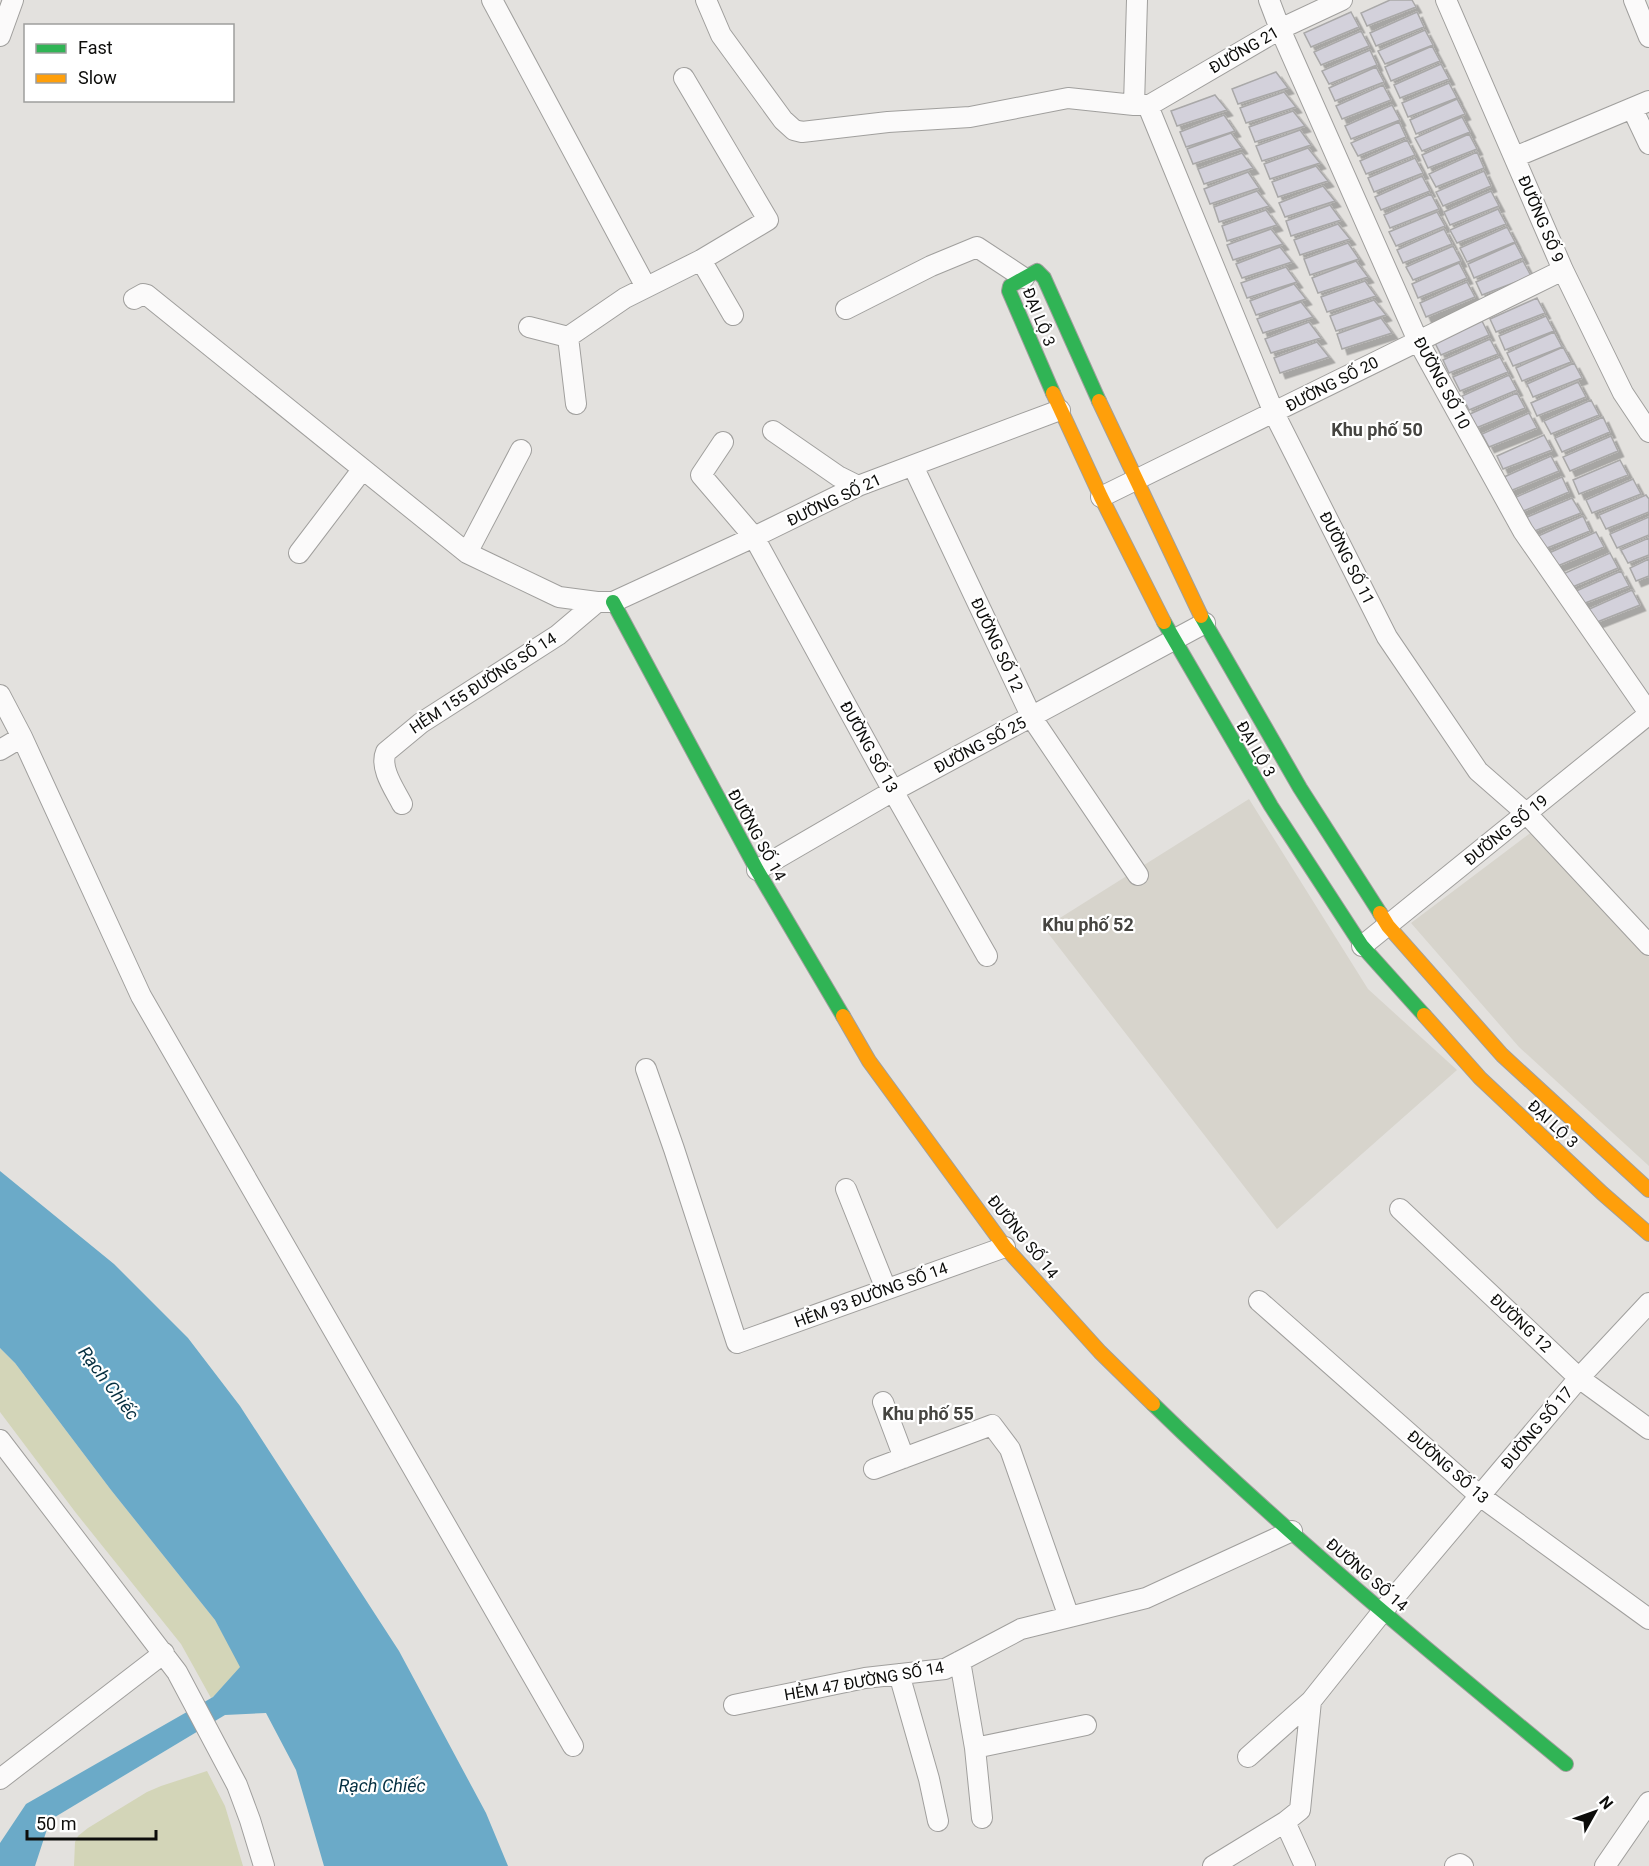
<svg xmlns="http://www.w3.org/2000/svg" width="1649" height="1866" font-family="Roboto,sans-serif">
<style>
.built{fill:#d7d4cc}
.green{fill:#d3d5b8}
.water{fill:#6baac8}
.building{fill:#d3d1db;stroke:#a9a8a8;stroke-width:1.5;filter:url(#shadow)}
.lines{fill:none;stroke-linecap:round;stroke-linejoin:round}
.street-casing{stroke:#a09f9d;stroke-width:22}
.fast-casing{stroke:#a09f9d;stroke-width:16}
.slow-casing{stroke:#a09f9d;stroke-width:16}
.street{stroke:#fbfafa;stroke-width:20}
.fast{stroke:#30b455;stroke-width:14}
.slow{stroke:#ff9f0a;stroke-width:14}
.labels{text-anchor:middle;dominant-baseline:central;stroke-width:4.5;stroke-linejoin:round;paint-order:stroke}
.street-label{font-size:16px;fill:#0d0d0b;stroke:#fff}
.neighbourhood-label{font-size:18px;font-weight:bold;fill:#454440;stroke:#fff}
.water-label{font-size:18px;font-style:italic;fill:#063042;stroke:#fff}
</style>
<defs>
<filter id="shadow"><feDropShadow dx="5.5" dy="5.5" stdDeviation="0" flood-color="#0004"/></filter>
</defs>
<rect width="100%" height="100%" fill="#e3e1de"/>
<!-- built -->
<path class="built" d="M1249,799L1368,989L1457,1070L1277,1229L1044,928Z
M1533,831L1649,957V1166L1519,1047L1411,923Z"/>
<!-- green -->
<path class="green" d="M0,1348L15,1363L111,1490L215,1620L241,1667L213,1697L211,1698L181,1644L76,1513L0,1412Z
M207,1771L225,1806L243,1866H74L75,1842L78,1836L88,1828L147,1792L161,1786Z"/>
<!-- water -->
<path class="water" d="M0,1171L114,1264L188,1338L240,1406L399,1651L486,1813L508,1866H324L296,1770L266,1713L225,1715L55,1817L49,1823L35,1866H0V1843L26,1804L213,1697L240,1667L215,1620L111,1490L15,1363L0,1348Z"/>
<!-- building -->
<path class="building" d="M1390,0H1412L1416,7L1367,26L1361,13Z
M1351,12L1359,27L1311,47L1304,33Z
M1417,12L1424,27L1376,46L1370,33Z
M1425,30L1433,45L1385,64L1378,51Z
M1361,31L1369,46L1321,65L1314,52Z
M1432,46L1440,61L1391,81L1385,67Z
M1370,50L1377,65L1329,84L1322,71Z
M1441,64L1449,79L1400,98L1394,85Z
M1376,67L1384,82L1335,101L1329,88Z
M1276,72L1288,88L1238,104L1232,89Z
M1449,83L1457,98L1408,117L1402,103Z
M1383,85L1391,100L1342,119L1336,106Z
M1284,92L1296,107L1246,123L1240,108Z
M1215,95L1227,110L1177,126L1171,111Z
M1457,99L1465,114L1416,134L1410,120Z
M1392,105L1400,120L1351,139L1345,126Z
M1293,111L1305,126L1255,142L1249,127Z
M1224,115L1235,131L1186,147L1180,132Z
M1462,117L1470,132L1422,151L1415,138Z
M1399,122L1406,137L1358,156L1351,143Z
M1300,130L1311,145L1262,161L1256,146Z
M1231,133L1242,148L1193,164L1187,149Z
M1469,134L1477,149L1428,168L1422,155Z
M1407,140L1415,155L1366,174L1360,161Z
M1308,148L1320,163L1270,179L1264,164Z
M1477,152L1484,168L1436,187L1429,174Z
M1242,153L1253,168L1204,184L1198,169Z
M1415,158L1423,173L1374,192L1368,178Z
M1316,166L1328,181L1278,197L1272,182Z
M1484,171L1491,186L1443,206L1436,192Z
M1248,172L1259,188L1210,204L1204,189Z
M1422,176L1430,191L1381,210L1375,197Z
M1323,186L1335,201L1285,217L1279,203Z
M1257,191L1269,206L1219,222L1214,207Z
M1491,191L1499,206L1450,225L1444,212Z
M1431,194L1439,209L1390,228L1384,215Z
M1330,205L1341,220L1291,236L1286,221Z
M1498,209L1506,224L1457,243L1450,230Z
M1266,210L1277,225L1227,241L1222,226Z
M1437,212L1445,226L1396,246L1389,232Z
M1338,224L1350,239L1300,255L1294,240Z
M1507,227L1515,242L1467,262L1460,248Z
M1271,229L1283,244L1233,260L1227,245Z
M1444,229L1452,244L1403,263L1397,250Z
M1348,243L1359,259L1310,275L1304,259Z
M1515,243L1523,258L1474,278L1468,264Z
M1453,246L1461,261L1413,280L1406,267Z
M1280,247L1292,262L1242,278L1236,264Z
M1356,261L1368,277L1318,293L1312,278Z
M1523,261L1531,276L1482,295L1476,282Z
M1459,263L1467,278L1418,298L1412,284Z
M1286,267L1297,282L1247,298L1241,283Z
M1365,281L1376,296L1327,312L1321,297Z
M1467,282L1475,297L1426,317L1420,303Z
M1294,284L1306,299L1256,315L1250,301Z
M1537,298L1545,313L1496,332L1490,319Z
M1374,300L1386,315L1336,331L1330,316Z
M1301,302L1313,317L1263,333L1257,319Z
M1546,316L1554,331L1505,350L1499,336Z
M1381,318L1392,333L1342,349L1337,334Z
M1482,321L1489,335L1441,355L1434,341Z
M1309,322L1321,338L1271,353L1265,339Z
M1554,332L1562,347L1513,366L1507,353Z
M1490,339L1498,354L1449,373L1443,360Z
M1317,342L1329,357L1280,373L1274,358Z
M1563,347L1571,362L1522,381L1516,368Z
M1500,357L1508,372L1460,391L1453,377Z
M1574,363L1582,378L1533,397L1527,384Z
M1509,375L1517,390L1469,410L1462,396Z
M1578,382L1586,397L1537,416L1531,403Z
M1517,393L1525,408L1476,428L1470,414Z
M1591,400L1599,415L1551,434L1544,421Z
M1529,413L1537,428L1489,447L1482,434Z
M1603,417L1610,432L1562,452L1555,438Z
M1544,435L1552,450L1503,469L1497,456Z
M1611,436L1618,451L1570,471L1563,457Z
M1551,456L1559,471L1510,491L1504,477Z
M1620,460L1628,475L1579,494L1573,480Z
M1562,477L1569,492L1521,512L1514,498Z
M1633,479L1641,494L1592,513L1586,500Z
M1646,495L1649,499V512L1606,529L1599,515Z
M1572,498L1581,513L1532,532L1525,518Z
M1583,516L1590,531L1542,550L1536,537Z
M1649,517V535L1617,548L1610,534Z
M1596,532L1604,547L1555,567L1549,553Z
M1649,538V555L1628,563L1621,550Z
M1610,553L1618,568L1570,588L1563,574Z
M1649,559V576L1636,581L1630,568Z
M1621,571L1629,586L1580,605L1574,592Z
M1632,590L1640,605L1592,624L1585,611Z"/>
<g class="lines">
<!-- street casing -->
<g class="street-casing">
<path id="street" d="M492,0L646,287
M706,0L721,35L783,120L794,130L802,132L888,122L970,117L1068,98L1134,105
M1137,0L1134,105H1146
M1269,0L1280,29L1418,341L1523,531L1649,713
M1446,0L1563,270L1623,393L1649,432
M1634,0L1649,37
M0,36L13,0
M1148,106L1274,413L1387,637L1478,771L1526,813L1649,945
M1148,106L1280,29L1342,0
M1632,108L1649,144
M1515,157L1649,101
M701,260L733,315
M134,299L143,294L147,295L467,553L559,597L597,602H613L754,537L858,486L1060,410
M846,309L931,266L977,247L1024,278
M529,327L568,337L625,298L701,260L768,220L684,78
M568,337L576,404
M773,431L838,476L858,486
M723,442L701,475L754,537L893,791L987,956
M913,466L1032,718L1138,875
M1101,497L1563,270
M299,553L362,470
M467,553L521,450
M0,695L22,737L141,996L573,1746
M0,750L22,737
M402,804C395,790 379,768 386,752L421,723L558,635L597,602
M757,870L893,791L1205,623
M1362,946L1649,714
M646,1069L674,1149L737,1343L1005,1247
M846,1189L886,1289
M1400,1209L1579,1378L1649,1429
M1259,1301L1480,1496L1649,1619
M883,1402L904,1458
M0,1440L177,1672L237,1785L250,1820L264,1866
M874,1469L992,1425L1010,1449L1069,1617
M960,1661L975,1748L1086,1725
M899,1674L929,1779L938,1821
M734,1705L865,1678L945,1669L1021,1629L1146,1598L1292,1531
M975,1748L982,1818
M1248,1757L1311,1701
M0,1779L164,1653
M1285,1822L1305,1866
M1213,1866L1285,1822L1300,1810L1311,1701L1382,1612L1579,1378L1649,1303
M1455,1866L1460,1864L1463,1866
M1605,1866L1649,1802"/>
</g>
<!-- fast casing -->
<g class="fast-casing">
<path id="fast" d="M1053,393L1009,291L1010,286L1037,271L1044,278L1099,401
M613,602L757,870L843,1016
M1201,616L1300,788L1380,913
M1164,622L1271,806L1362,946L1424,1015
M1153,1404C1284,1532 1425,1648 1566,1764"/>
</g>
<!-- slow casing -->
<g class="slow-casing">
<path id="slow" d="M1053,393L1101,497L1164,622
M1099,401L1201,616
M1380,913L1388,926L1502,1055L1649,1190
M1424,1015L1480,1078L1602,1193L1649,1234
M843,1016L869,1061L1005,1247L1100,1352L1153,1404"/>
</g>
<!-- street -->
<use href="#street" class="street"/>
<!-- fast -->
<use href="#fast" class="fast"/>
<!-- slow -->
<use href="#slow" class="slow"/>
</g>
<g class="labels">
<!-- street labels -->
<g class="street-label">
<text transform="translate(1244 50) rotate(-30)">ĐƯỜNG 21</text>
<text transform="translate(1541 219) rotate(67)">ĐƯỜNG SỐ 9</text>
<text transform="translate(1039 317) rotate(68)">ĐẠI LỘ 3</text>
<text transform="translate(1442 383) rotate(62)">ĐƯỜNG SỐ 10</text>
<text transform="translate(1332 384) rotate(-27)">ĐƯỜNG SỐ 20</text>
<text transform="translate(834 500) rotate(-25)">ĐƯỜNG SỐ 21</text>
<text transform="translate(1347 558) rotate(63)">ĐƯỜNG SỐ 11</text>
<text transform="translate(997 645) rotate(65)">ĐƯỜNG SỐ 12</text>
<text transform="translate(483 683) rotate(-33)">HẺM 155 ĐƯỜNG SỐ 14</text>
<text transform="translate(980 745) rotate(-28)">ĐƯỜNG SỐ 25</text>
<text transform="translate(869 747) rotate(61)">ĐƯỜNG SỐ 13</text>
<text transform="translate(1256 749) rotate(60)">ĐẠI LỘ 3</text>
<text transform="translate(1506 830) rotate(-39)">ĐƯỜNG SỐ 19</text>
<text transform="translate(757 835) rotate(61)">ĐƯỜNG SỐ 14</text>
<text transform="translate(1553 1124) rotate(43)">ĐẠI LỘ 3</text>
<text transform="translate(1023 1237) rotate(51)">ĐƯỜNG SỐ 14</text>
<text transform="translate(871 1295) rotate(-20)">HẺM 93 ĐƯỜNG SỐ 14</text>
<text transform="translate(1521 1323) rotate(43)">ĐƯỜNG 12</text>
<text transform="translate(1537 1428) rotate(-50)">ĐƯỜNG SỐ 17</text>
<text transform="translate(1448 1467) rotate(41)">ĐƯỜNG SỐ 13</text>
<text transform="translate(1367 1575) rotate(41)">ĐƯỜNG SỐ 14</text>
<text transform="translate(864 1681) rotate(-10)">HẺM 47 ĐƯỜNG SỐ 14</text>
</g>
<!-- neighbourhood labels -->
<g class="neighbourhood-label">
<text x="1377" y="429">Khu phố 50</text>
<text x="1088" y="924">Khu phố 52</text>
<text x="928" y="1413">Khu phố 55</text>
</g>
<!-- water labels -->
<g class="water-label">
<text transform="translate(109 1383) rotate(53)">Rạch Chiếc</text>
<text x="382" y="1785">Rạch Chiếc</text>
</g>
</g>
<!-- legend -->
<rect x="24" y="24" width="210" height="78" fill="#ffffff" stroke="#9e9e9d" stroke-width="1.5"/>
<rect x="36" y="44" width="30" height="9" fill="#30b455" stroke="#9e9e9d" stroke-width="1.5"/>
<text x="78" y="54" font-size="18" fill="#0d0d0b">Fast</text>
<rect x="36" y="74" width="30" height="9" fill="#ff9f0a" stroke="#9e9e9d" stroke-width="1.5"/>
<text x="78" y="84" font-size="18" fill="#0d0d0b">Slow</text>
<!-- north arrow -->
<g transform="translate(1595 1812) rotate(50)" stroke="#ffffff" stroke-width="4.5" paint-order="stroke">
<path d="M0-4.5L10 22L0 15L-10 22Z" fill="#0d0d0b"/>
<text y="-9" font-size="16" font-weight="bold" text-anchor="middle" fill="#0d0d0b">N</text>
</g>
<!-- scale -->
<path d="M27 1830v9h129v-9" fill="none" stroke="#0d0d0b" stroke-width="3"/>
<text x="36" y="1830" font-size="18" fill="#0d0d0b" stroke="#ffffff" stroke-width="4.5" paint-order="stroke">50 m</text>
</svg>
